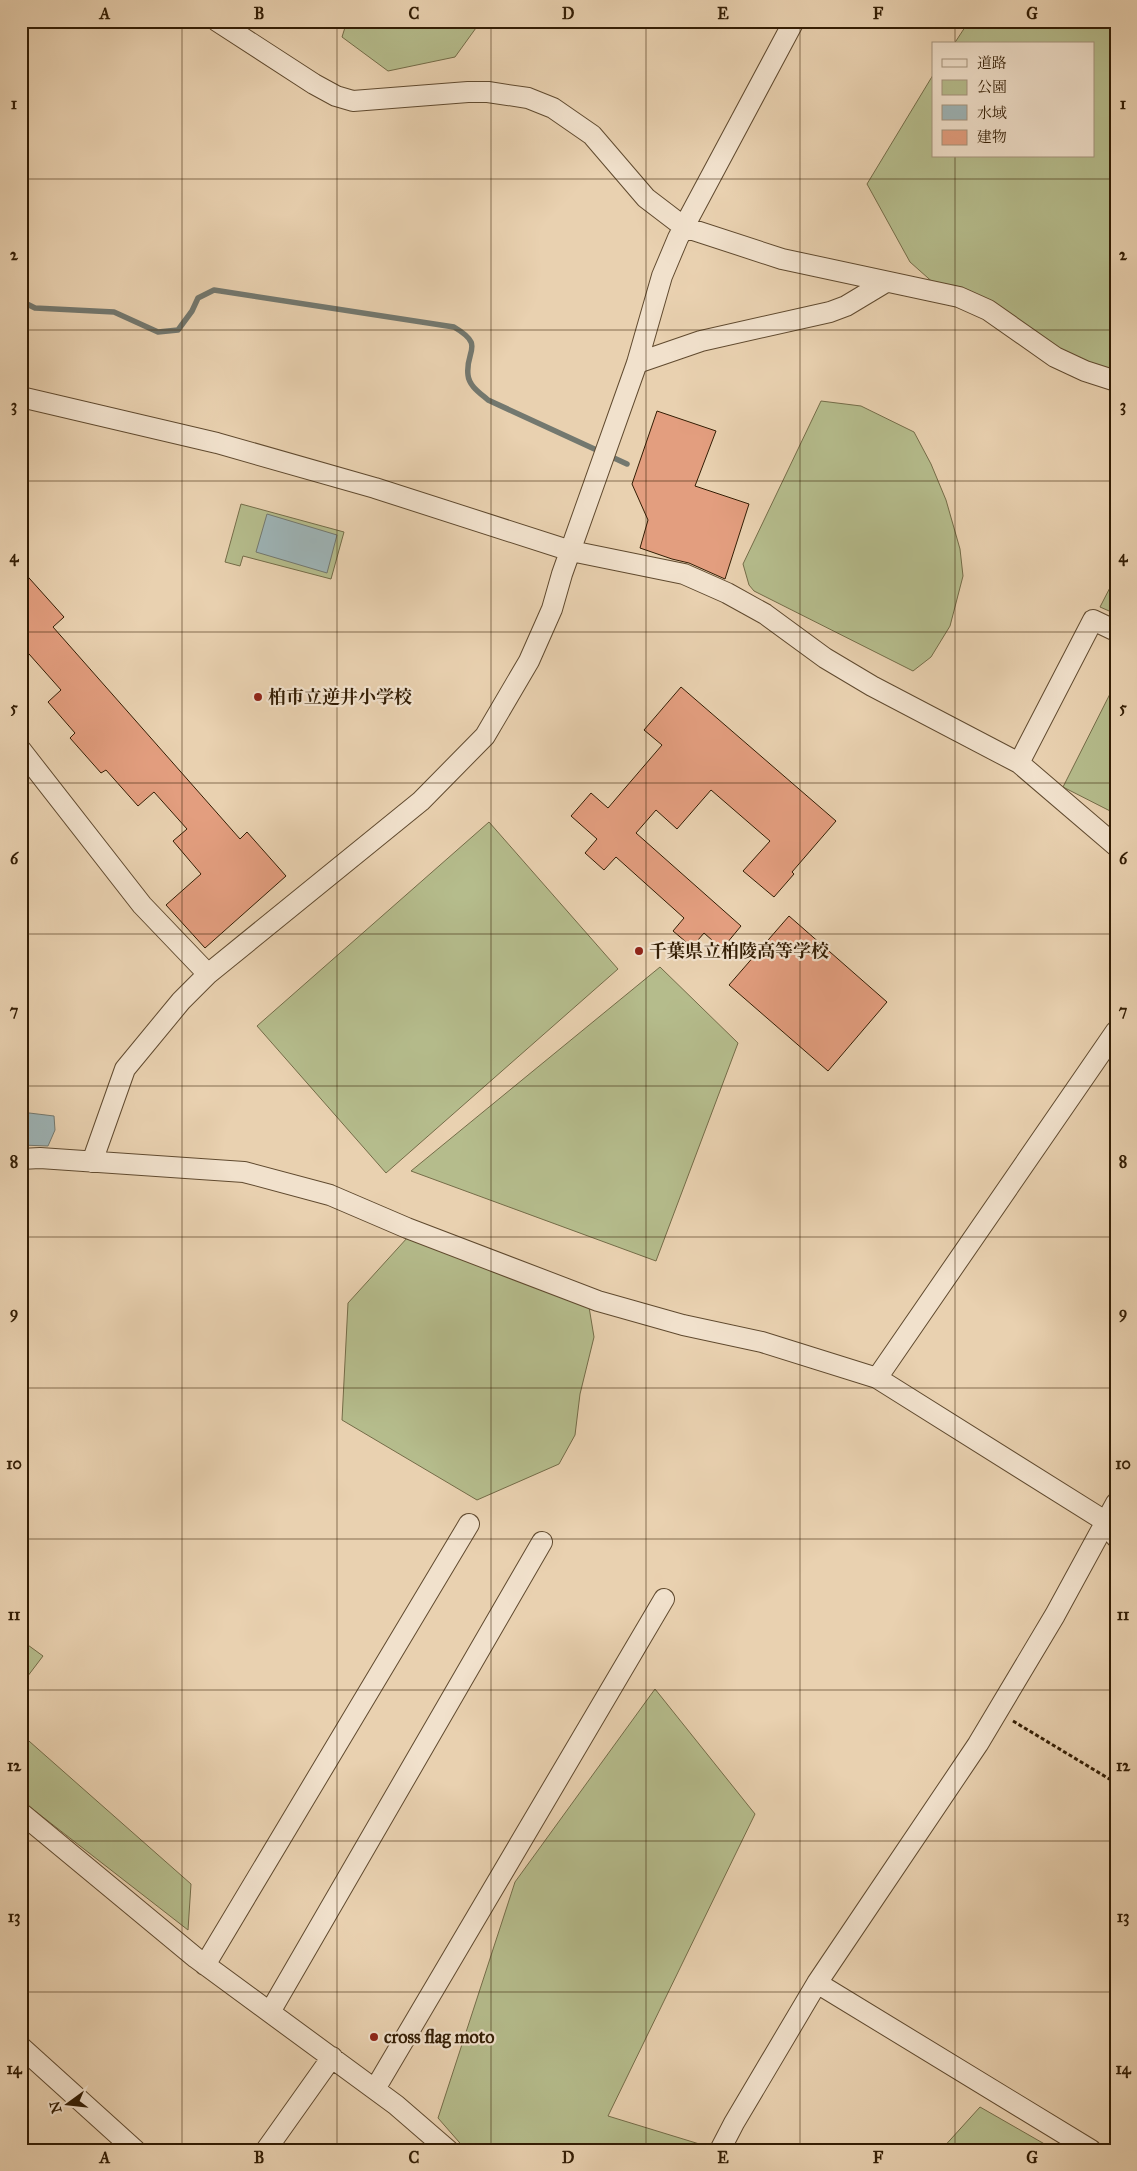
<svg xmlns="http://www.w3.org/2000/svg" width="1137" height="2171" font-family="'IM FELL Great Primer','Noto Serif JP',serif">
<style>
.green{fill:#b5bc8c;stroke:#746c48}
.water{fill:#9db4b7;stroke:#73786f}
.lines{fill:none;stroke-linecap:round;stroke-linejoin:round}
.stream{stroke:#73786f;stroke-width:5.5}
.building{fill:#e39e7f;stroke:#331d04}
.minor-casing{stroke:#604a2f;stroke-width:22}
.path{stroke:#331d04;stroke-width:3;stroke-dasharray:4 2.5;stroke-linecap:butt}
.minor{stroke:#f1e1cc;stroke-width:20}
.grid{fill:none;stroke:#331d04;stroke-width:1;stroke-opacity:0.55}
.poi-dot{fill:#8f2418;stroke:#f1e1cc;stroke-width:2}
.labels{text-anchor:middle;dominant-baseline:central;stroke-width:4.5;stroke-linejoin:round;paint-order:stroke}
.poi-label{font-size:18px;font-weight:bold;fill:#331d04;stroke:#f1e1cc;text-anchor:start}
.neatline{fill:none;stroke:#331d04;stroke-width:2}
.grid-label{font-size:16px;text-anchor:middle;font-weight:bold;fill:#331d04}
</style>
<rect width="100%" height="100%" fill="#e9d1b0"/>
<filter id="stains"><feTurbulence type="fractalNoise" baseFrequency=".004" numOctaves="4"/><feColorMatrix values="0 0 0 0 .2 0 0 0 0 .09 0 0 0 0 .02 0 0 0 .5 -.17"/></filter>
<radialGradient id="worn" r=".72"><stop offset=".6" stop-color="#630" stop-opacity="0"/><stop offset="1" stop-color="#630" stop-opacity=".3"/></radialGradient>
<!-- green -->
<path class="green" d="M347,21H481L455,57L388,71L342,37Z
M969,21H1116V375L1059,351L937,286L910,262L867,184L933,75V156H1093V44H954Z
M821,401L861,406L914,432L931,464L946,500L960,549L963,576L950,626L931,657L913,671L754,591L749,585L743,564Z
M241,504L344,532L331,579L243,556L240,566L225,562Z
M1116,576V614L1100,607Z
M1116,682V814L1063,787Z
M489,822L618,969L386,1173L257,1026Z
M660,967L738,1043L656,1261L411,1171Z
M408,1237L588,1301L594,1337L580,1394L575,1435L559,1464L477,1500L342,1420L348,1303Z
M21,1640L43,1656L21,1685Z
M655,1689L755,1814L608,2116L719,2150H466L438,2118L515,1882Z
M21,1734L191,1884L188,1930L21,1800Z
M980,2107L1055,2150H941Z"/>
<!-- water -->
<path class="water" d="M267,514L337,535L327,573L256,552Z
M21,1112L54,1116L55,1130L48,1146L21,1145Z"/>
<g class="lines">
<!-- stream -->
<path class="stream" d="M21,301L35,308L114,312L158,332L178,330L192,311L198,298L214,290L454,327C486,346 465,350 468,375C469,386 480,393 488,400L627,464"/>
</g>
<!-- building -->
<path class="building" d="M657,411L716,431L695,486L749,504L725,579L689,563L672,559L640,548L648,520L632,484Z
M21,569L64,617L53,627L240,839L247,832L286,876L205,948L166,905L201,874L173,841L187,829L154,792L138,806L106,770L101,773L70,738L75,733L48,702L61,690L21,645Z
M681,687L836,821L792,872L794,874L774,897L743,871L770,841L711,790L677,829L656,810L636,833L741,926L722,949L704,933L692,947L673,931L684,918L616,857L604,870L585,853L597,839L571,816L591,793L608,808L662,745L644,730Z
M789,916L887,1002L828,1071L729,985Z"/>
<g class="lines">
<!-- minor casing -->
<g class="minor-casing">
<path id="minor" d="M217,21L314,84L336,96L353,101L468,92H488L528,98L553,108L592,135L646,198L684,227L782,259L959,297L988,310L1055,357L1085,371L1116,381
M637,363L701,341L830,312L846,306L886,282
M21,397L217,443L375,488L571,551L684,574L727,593L765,614L825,658L872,686L1019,763L1116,846
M21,750L142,905L208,974
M1019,763L1093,620L1116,631
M21,1159L40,1158L244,1172L330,1195L407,1228L598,1301L683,1325L762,1342L877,1378L1105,1521L1116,1537
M92,1162L125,1069L181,1001L208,974L421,801L485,736L529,661L552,609L562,574L637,363L662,276L678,238L794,21
M877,1378L1116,1031
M21,1813L196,1958L396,2105L448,2150
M205,1965L469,1524
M817,1983L1091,2150
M270,2012L542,1542
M21,2047L135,2150
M375,2089L664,1599
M266,2150L332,2057
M720,2150L734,2123L817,1983L978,1744L1055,1615L1116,1503"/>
</g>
<!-- path -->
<path class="path" d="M1013,1721L1116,1783"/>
<!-- minor -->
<use href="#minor" class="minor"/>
</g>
<!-- grid -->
<path class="grid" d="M182,21V2150M337,21V2150M491,21V2150M646,21V2150M800,21V2150M955,21V44M955,156V2150M21,179H1116M21,330H1116M21,481H1116M21,632H1116M21,783H1116M21,934H1116M21,1086H1116M21,1237H1116M21,1388H1116M21,1539H1116M21,1690H1116M21,1841H1116M21,1992H1116"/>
<!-- markers -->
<g class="poi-dot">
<circle cx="258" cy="697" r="5"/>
<circle cx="639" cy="951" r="5"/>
<circle cx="374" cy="2037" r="5"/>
</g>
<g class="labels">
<!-- poi labels -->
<g class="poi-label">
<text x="268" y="697">柏市立逆井小学校</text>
<text x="649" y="951">千葉県立柏陵高等学校</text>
<text x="384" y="2037">cross flag moto</text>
</g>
</g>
<!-- margin -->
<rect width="1137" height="2171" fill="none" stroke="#e9d1b0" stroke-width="55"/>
<!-- legend -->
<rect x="932" y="42" width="162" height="115" fill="#f1e1cc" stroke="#a5937c"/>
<rect x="942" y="59" width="25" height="8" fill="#f1e1cc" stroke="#a5937c"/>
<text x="977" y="68" font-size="15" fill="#331d04">道路</text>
<rect x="942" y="80" width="25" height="15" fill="#b5bc8c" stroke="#a5937c"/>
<text x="977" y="92" font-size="15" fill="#331d04">公園</text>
<rect x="942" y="105" width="25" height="15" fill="#9db4b7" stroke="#a5937c"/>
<text x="977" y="118" font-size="15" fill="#331d04">水域</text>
<rect x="942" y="130" width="25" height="15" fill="#e39e7f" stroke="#a5937c"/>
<text x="977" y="142" font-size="15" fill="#331d04">建物</text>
<!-- north arrow -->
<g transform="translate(68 2104) rotate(255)" stroke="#f1e1cc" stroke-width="4" paint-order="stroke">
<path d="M0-4L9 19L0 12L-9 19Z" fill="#331d04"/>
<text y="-8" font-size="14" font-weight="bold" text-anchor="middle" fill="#331d04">N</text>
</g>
<rect x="28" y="28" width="1082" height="2116" class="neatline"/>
<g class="grid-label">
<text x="105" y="19">A</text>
<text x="259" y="19">B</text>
<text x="414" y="19">C</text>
<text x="568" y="19">D</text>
<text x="723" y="19">E</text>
<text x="878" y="19">F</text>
<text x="1032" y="19">G</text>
<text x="14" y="109">1</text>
<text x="1123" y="109">1</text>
<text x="14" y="260">2</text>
<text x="1123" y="260">2</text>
<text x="14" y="411">3</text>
<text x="1123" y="411">3</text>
<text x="14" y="562">4</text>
<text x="1123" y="562">4</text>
<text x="14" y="713">5</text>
<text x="1123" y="713">5</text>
<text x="14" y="864">6</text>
<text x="1123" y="864">6</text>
<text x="14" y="1016">7</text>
<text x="1123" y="1016">7</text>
<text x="14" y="1167">8</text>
<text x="1123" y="1167">8</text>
<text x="14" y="1318">9</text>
<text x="1123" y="1318">9</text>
<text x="14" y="1469">10</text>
<text x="1123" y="1469">10</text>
<text x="14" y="1620">11</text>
<text x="1123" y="1620">11</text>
<text x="14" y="1771">12</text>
<text x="1123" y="1771">12</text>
<text x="14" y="1922">13</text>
<text x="1123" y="1922">13</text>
<text x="14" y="2074">14</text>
<text x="1123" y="2074">14</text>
<text x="105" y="2163">A</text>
<text x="259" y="2163">B</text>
<text x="414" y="2163">C</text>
<text x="568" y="2163">D</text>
<text x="723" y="2163">E</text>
<text x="878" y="2163">F</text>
<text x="1032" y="2163">G</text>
</g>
<rect width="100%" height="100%" filter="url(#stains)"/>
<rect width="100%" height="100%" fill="url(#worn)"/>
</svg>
